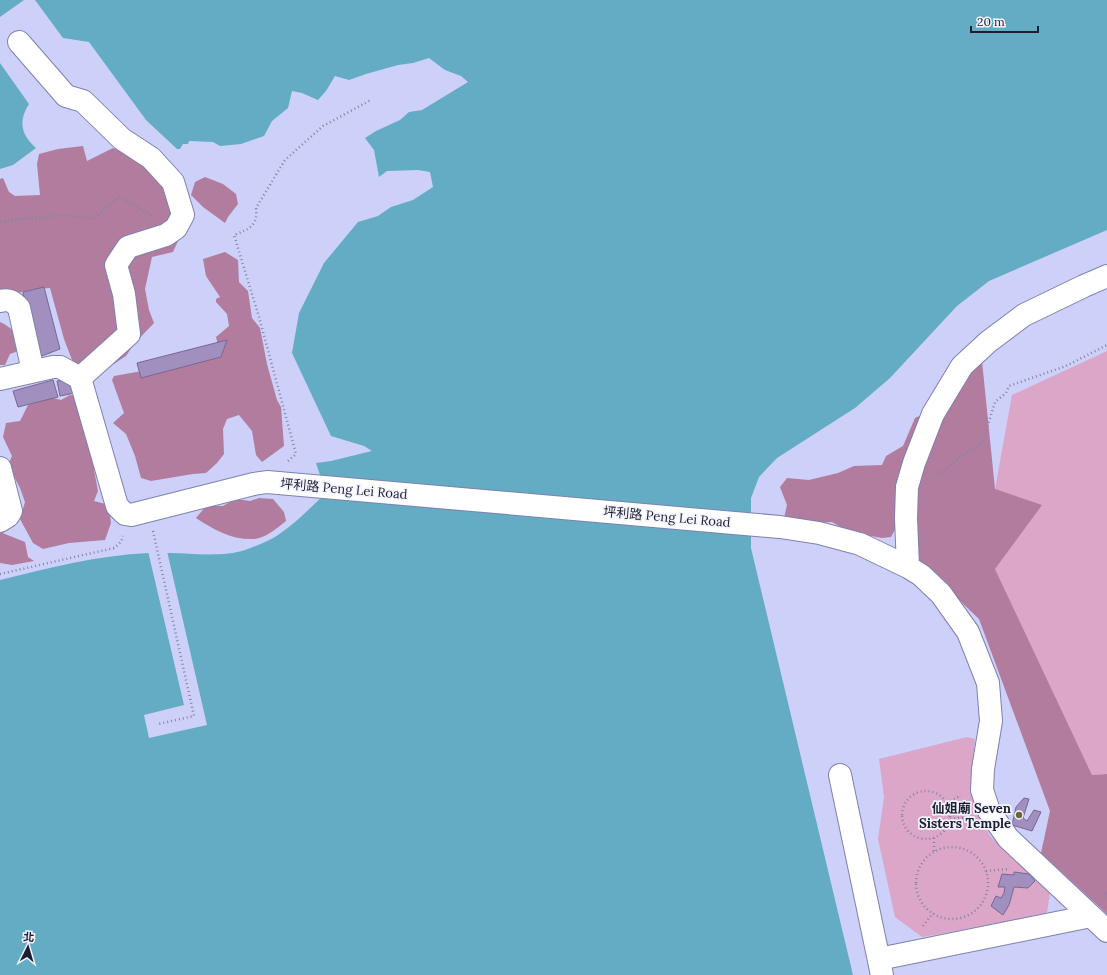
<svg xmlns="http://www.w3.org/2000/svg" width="1107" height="975" font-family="Lora,'Noto Sans TC',serif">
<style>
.green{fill:#dba6c7}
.forest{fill:#b27c9e}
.water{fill:#63acc4}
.pier{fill:#cdd0f9}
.building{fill:#a190bf;stroke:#776794}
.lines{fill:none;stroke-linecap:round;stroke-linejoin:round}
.minor-casing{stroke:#7e81b0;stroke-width:24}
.path{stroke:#8385a4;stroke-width:2.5;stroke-dasharray:1 3;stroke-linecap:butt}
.minor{stroke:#fff;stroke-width:22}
.poi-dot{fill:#6d6532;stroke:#f3f4ff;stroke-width:1.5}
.labels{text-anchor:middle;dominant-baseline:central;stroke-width:3.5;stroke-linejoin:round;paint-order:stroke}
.street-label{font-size:13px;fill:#1d1e31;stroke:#f3f4ff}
.poi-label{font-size:13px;font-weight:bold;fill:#1d1e31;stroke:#f3f4ff;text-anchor:end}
</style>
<rect width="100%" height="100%" fill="#cdd0f9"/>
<!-- green -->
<path class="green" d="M1107,351V774L1092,775L995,569V489L1012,395Z
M967,737L975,739L971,781L979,815L990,836L1050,894L1047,912L1042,916L922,937L895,917L878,839L884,797L879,759Z"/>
<!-- forest -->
<path class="forest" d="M83,146L87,161L113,148L159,169L183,230L173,252L152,257L145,289L149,310L154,323L134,344L126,356L95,376L77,373L64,339L50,288L35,289L0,297V179L3,178L9,192L15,196L40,195L37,164L39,154L58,149Z
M205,177L223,184L236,194L238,204L228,217L225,223L203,207L191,195L195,182Z
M225,252L238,260L239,282L248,291L252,318L260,328L267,364L277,400L281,407L284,446L262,462L256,455L252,431L239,415L227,419L223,429L224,454L217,463L206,473L193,474L151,481L141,478L135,456L126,434L113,423L124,413L112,380L114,376L221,357L216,337L229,326L227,314L216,302V299L220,297L206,276L203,259Z
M0,322C15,329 17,335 18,351L10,354L5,365H0Z
M982,361L995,489L1042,505L995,569L1092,775L1107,774V914L1041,853L1050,811L979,619L913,556L910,519L934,415Z
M70,395L85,397L95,444L94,470L98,491L94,501L109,505L111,523L105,540L69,543L43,549L33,543L20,519L25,502L20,488L8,465L12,456L3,437L6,423L20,421L28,405L49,397L61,400Z
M928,412L898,524L891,537L882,538L849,532L832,522L803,523L784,518L787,505L780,487L787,478L809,480L838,473L854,466L882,465L886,456L903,446L915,418Z
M259,498L273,499L284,512L286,521C277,528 266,538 254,539C232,540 214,530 196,518L206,506H223L235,499L250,501Z
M0,532L25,542L28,557L34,561L12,565L0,563Z"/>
<!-- water -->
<path class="water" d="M0,0H24L0,17Z
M35,0H1107V230L989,281L957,306L890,378L855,408L777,458L759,477L751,498V548L853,975H0V580C49,568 98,555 149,553C178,551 218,559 245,550C256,546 269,541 278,535C296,523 311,507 326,493L316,463L331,461L372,451L364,446L331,436L292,353L299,313L324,263L358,222L378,216L391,207L413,200L433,187L430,172L418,170L387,171L379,177L374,150L365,138L376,131L400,120L409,112L422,110L468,82L461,76L445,70L429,58L413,63L398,65L366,74L349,80L335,76L326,91L318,100L302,93L292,91L288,108L272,121L264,136L241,144L220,146L213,142L189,141L188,144H183L180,149H177L146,120L89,42L63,38Z
M0,63L29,104C18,121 21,135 36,148L13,165L0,169Z"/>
<!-- pier -->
<path class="pier" d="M148,551H167L207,725L149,738L144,715L184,705Z"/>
<!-- building -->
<path class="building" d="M44,287L60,349L34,359L23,292Z
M227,340L221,357L141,378L137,363Z
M72,379L75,393L60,396L57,381Z
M53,380L58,397L18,407L13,391Z
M1024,798L1029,799L1023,818L1027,821L1034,810L1041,812L1032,831L1012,825L1016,807Z
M1014,872L1029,874L1035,881L1028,888L1014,887L1009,905L1003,915L991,906L996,896L1001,898L1004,893L1005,887H998L1002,874L1014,875Z"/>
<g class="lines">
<!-- minor casing -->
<g class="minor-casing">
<path id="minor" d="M19,42L66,96L83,101L122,139L151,158L173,182L183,215L176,228L166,235L128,247L116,265L124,294L129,334L80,378
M0,301C9,299 13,301 19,308L33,371
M80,378L117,506L125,514L131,515L254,484L267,482L780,527L819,533L860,544L908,567L921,575L941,594L968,632L988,683L991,721L983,769L982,790L989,811L1008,838L1107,931
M0,379L53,367H60L80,378
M0,468L11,511L8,516L0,521
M908,567L906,518L907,487L914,463L933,414L962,366L988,342L1024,315L1084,286L1107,276
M840,775L882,975
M879,959L1091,916"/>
</g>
<!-- path -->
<path class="path" d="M0,222L20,219L65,215L94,219L119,197L153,216
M288,461L296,454L259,317L234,235C249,229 258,226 256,208L285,160L323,126L371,100
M934,477L983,441L995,402L1006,393L1009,386L1066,366L1107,345
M153,531L194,716L158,724
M0,574L114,548L121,542L123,536
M902 815a24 24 0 1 1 48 0a24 24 0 1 1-48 0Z
M947,803L961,795
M950,819L967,817
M934,838V852
M916 883a36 36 0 1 1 72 0a36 36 0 1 1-72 0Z
M986,871L1009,869
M1104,897L1107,892
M923,926L933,913"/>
<!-- minor -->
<use href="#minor" class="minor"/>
</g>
<!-- markers -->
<circle class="poi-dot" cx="1019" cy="815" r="4"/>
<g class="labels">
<!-- street labels -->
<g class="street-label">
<text transform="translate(344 489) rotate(5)">坪利路 Peng Lei Road</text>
<text transform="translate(667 517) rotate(5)">坪利路 Peng Lei Road</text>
</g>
<!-- poi labels -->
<g class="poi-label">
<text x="1011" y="808">仙姐廟 Seven<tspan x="1011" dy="15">Sisters Temple</tspan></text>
</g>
</g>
<!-- north arrow -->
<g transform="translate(28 947) rotate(5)" stroke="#f3f4ff" stroke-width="3" paint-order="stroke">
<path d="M0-3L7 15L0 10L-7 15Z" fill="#1d1e31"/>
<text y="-6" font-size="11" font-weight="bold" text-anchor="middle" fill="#1d1e31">北</text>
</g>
<!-- scale -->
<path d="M971 26v6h67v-6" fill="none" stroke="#1d1e31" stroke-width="2"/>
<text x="977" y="26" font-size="12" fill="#1d1e31" stroke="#f3f4ff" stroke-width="3" paint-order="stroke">20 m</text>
</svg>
